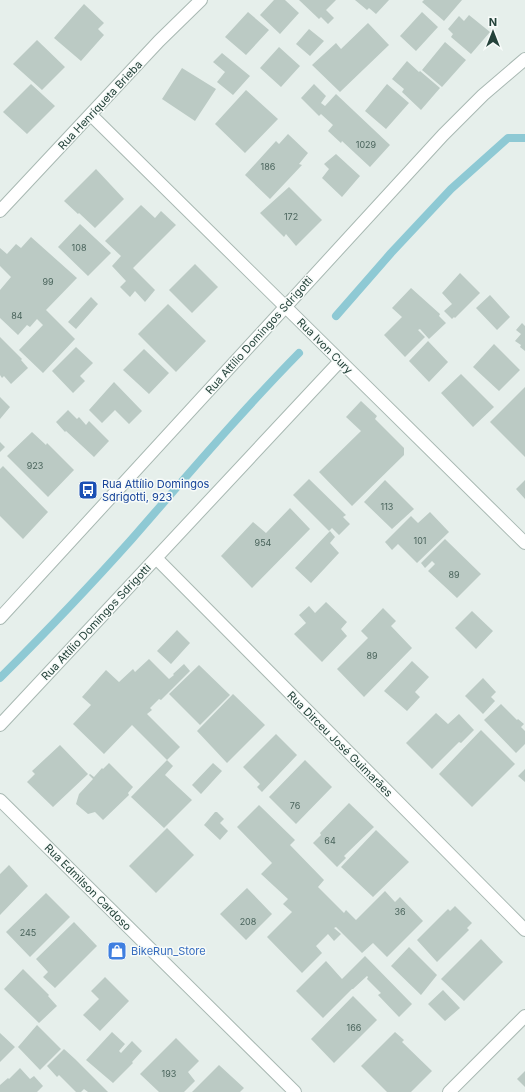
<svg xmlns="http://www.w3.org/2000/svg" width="525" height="1092" font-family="Inter,sans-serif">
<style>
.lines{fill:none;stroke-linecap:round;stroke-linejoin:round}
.stream{stroke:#8ec9d4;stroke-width:8}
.building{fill:#bbcac4}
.minor-casing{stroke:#a8b8b2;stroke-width:14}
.minor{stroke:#fff;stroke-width:12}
.labels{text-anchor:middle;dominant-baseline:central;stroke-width:3;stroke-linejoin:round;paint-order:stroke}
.number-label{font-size:9px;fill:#4a645c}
.street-label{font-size:11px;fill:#24423a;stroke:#f7fbf9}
.transit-label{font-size:11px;fill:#164399;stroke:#f7fbf9;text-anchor:start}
.shop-label{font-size:11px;fill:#366cbe;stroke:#f7fbf9;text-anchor:start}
</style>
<rect width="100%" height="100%" fill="#e6efeb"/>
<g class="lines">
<!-- stream -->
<path class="stream" d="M336,316L391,253L451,189L508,138H525
M0,678C45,633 89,587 131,540C186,477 240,413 299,353"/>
</g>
<!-- building -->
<path class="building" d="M274,0H285L299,13L280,34L260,15Z
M299,0H336L326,10L334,18L328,24L321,17L319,19Z
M355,0H389L376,14L369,8L367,10Z
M424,0H462L444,21L422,2Z
M84,4L104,23L98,29L104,35L81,61L54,38Z
M248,12L269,30L246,55L225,37Z
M422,12L438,27L416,51L400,36Z
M469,15L490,32L471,54L451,37L453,34L448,29L459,16L464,21Z
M368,23L389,45L340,92L312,65L336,43L341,49Z
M309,29L324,41L310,56L296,44Z
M37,40L65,67L42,90L13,64Z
M445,42L466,60L442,87L422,70Z
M279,47L300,66L281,87L260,68Z
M222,53L250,76L233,95L217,82L225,72L213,62Z
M407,61L419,72L420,71L440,88L421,110L402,92L404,89L392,79Z
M182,68L216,89L195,121L162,99Z
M31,84L55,106L27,134L3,112Z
M314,84L326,96L321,103L325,106L336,94L390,145L370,167L342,141L341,143L328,131L333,125L321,114L319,116L301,98Z
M387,84L409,103L386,129L365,111Z
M246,90L278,119L245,153L215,124Z
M288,134L308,153L299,164L302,165L270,199L245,175L276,141L279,144Z
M336,154L360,176L342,197L322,178L329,169L324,164Z
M96,169L124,199L95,228L79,213L78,214L64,201Z
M289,187L322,220L296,246L286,234L284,237L260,213Z
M141,205L155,218L161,211L176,225L133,268L155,290L145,302L135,291L130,297L120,287L126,281L112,266L121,256L105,241Z
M80,224L111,253L88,276L58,247Z
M31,237L77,278L46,310L75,339L43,373L19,350L43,325L37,319L30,327L27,325L18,335L0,318V290L11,277L0,266V248L7,254L16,244L21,248Z
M195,264L218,287L192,313L169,290Z
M460,273L480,293L455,318L454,317L452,319L444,311L452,304L442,293Z
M411,288L440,314L439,316L446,323L429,339L420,329L418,330L425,337L405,357L384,335L402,317L392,308Z
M490,295L510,317L497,330L476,308Z
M91,297L98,304L76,329L68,322Z
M168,304L206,341L176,372L138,334Z
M522,323L525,326V351L520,347L521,345L515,341L521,334L516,330Z
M0,337L22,359L21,360L28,368L11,384L4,376L2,378L0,375Z
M428,341L448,362L429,382L409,361Z
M494,344L520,370L499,391L473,367Z
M76,347L93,363L80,376L85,381L73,393L52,371Z
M144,349L169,373L149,394L123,370Z
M461,374L494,407L473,427L441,393Z
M114,382L142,411L129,424L115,410L102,423L89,410Z
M525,387V457L490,422Z
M0,397L10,407L0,419Z
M361,401L377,416L375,419L404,448V455L352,506L319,472L361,431L346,417Z
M68,410L77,419L79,417L86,425L89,421L109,441L94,457L66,431L65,432L56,422Z
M32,432L46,445L47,443L74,470L48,497L7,456Z
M0,442L5,447L0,452Z
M3,466L48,512L23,539L0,516V469Z
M309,479L346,515L343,517L350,524L339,535L332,528L329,531L293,495Z
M385,480L414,509L392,529L364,502Z
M525,480V499L516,489Z
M290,508L310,529L252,588L221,556L253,522L266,533Z
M430,512L449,532L417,563L398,544L392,550L385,542L411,516L418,523Z
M330,531L335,537L330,543L339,553L311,583L295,568Z
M445,539L481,574L457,598L428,571L435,564L432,561L425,568L421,563Z
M326,602L347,622L341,629L347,636L322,662L294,634L306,623L299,615L309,606L315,613Z
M383,608L396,621L391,626L412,648L364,697L337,669L368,638L361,631Z
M472,611L493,631L476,649L455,628Z
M177,630L190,643L171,664L157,651Z
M149,659L169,679L174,675L173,674L184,664L190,671L161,700L159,699L150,708L152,710L147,714L180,747L167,760L173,766L165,775L192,800L164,828L131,797L167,760L132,725L104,754L73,724L91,705L82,697L106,670L119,682L133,669L135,672Z
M412,661L429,677L415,692L420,697L407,711L384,691Z
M199,665L230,695L200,725L169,694Z
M483,678L496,692L491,697L495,701L483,714L465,696Z
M233,694L265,725L227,763L197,731Z
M501,704L517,720L518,719L524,724L521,727L525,731V744L516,753L484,720Z
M436,713L448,724L459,714L474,730L461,743L459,742L432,769L406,743Z
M481,730L515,764L472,807L439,774Z
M276,734L297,755L262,792L257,787L260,784L243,767Z
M60,745L88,774L53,807L27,782L35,774L32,771Z
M305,760L332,787L296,824L269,797Z
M109,763L133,787L128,793L129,795L103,820L95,812L88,814L76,804L79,794L93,779L89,775L90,774L94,777L102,768L103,769Z
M213,763L222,771L201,794L192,785Z
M525,769V782L518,776Z
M349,803L374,827L344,856L346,858L337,867L313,843L321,835L320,833Z
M259,805L295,840L290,845L324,880L318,887L344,913L346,910L356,920L385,891L395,902L400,897L423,921L387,957L373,943L362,953L336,927L334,928L341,934L334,941L328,934L316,946L322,953L302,973L267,937L292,912L283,904L288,899L261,874L272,863L237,827Z
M215,812H217L224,819L220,823L228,831L220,840L204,825Z
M167,828L194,855L156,893L129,866Z
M376,830L409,862L373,897L341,867Z
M9,865L28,886L0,915V874Z
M247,888L272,914L246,940L220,914Z
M46,893L70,917L30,957L6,932Z
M455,906L472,923L467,928L469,930L437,962L417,940L448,909L450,911Z
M74,922L97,946L55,988L43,977L48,972L36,959Z
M481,939L503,962L464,1001L441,979Z
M409,947L437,975L421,995L391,966Z
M365,956L412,1004L399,1017L378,995L381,993L367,979L368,977L367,976L353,989H352L323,1018L296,991L326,961L342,979Z
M23,969L49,995L48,996L57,1006L39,1023L4,989Z
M105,977L129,1001L100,1031L83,1015L99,999L91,991Z
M443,990L460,1008L445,1021L428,1004Z
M353,996L377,1020L334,1063L311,1039Z
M37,1025L61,1049L40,1070L18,1047Z
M112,1032L125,1044L119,1051L121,1053L132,1041L142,1051L132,1062L133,1063L113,1083L86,1060Z
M395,1032L404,1040L402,1042L432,1071L411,1092H387L361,1066Z
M0,1033L15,1047L0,1062Z
M176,1038L199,1061L188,1072L195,1081L184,1092H159L140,1074Z
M64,1049L75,1059L108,1092H88L84,1089L81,1092H76L59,1075L57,1077L47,1066Z
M219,1065L244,1088L240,1092H192Z
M20,1068L30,1079L34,1076L43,1086L37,1092H0V1085L8,1078L9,1079Z
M525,1071V1087L517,1079Z"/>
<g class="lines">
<!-- minor casing -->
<g class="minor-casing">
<path id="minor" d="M91,115L525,543
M0,211L159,41L201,0
M156,558L525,930
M0,618L443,135L483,95L525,59
M0,725L340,361
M0,800L295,1092
M449,1092L525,1016"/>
</g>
<!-- minor -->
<use href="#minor" class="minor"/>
</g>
<!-- icons -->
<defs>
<g id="bus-square" transform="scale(1)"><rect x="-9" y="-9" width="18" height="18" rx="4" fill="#1a4fb4" stroke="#f7fbf9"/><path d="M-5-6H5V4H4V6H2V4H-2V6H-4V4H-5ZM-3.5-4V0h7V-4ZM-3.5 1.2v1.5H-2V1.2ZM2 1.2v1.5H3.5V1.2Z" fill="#fff"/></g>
<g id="shop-square" transform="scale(1)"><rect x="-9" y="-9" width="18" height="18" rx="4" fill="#3f7fe0" stroke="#f7fbf9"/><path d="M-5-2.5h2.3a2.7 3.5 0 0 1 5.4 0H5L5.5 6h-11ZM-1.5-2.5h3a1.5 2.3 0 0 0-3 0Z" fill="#fff"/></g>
</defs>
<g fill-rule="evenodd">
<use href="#bus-square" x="88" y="490"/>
<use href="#shop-square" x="117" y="951"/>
</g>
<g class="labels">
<!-- number labels -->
<g class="number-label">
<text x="366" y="144">1029</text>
<text x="268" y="166">186</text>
<text x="291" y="216">172</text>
<text x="79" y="247">108</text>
<text x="48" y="281">99</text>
<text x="17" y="315">84</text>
<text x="35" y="465">923</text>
<text x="387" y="506">113</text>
<text x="420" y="540">101</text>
<text x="263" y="542">954</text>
<text x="454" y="574">89</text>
<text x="372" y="655">89</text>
<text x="295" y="805">76</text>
<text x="330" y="840">64</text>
<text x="400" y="911">36</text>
<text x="248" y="921">208</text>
<text x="28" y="932">245</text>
<text x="354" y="1027">166</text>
<text x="169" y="1073">193</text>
</g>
<!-- street labels -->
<g class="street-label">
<text transform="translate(100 105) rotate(-47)">Rua Henriqueta Brieba</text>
<text transform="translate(259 335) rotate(-48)">Rua Attílio Domingos Sdrigotti</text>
<text transform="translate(325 346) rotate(45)">Rua Ivon Cury</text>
<text transform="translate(96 622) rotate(-47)">Rua Attílio Domingos Sdrigotti</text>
<text transform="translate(340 744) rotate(45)">Rua Dirceu José Guimarães</text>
<text transform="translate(88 887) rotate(45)">Rua Edmilson Cardoso</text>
</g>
<!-- transit labels -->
<g class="transit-label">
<text x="102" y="484">Rua Attílio Domingos<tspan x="102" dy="13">Sdrigotti, 923</tspan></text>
</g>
<!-- shop labels -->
<g class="shop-label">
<text x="131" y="951">BikeRun_Store</text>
</g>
</g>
<!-- north arrow -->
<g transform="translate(493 32)" stroke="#f7fbf9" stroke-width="3" paint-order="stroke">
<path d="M0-3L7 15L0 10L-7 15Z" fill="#24423a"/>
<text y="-6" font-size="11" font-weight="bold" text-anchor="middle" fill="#24423a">N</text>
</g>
</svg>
